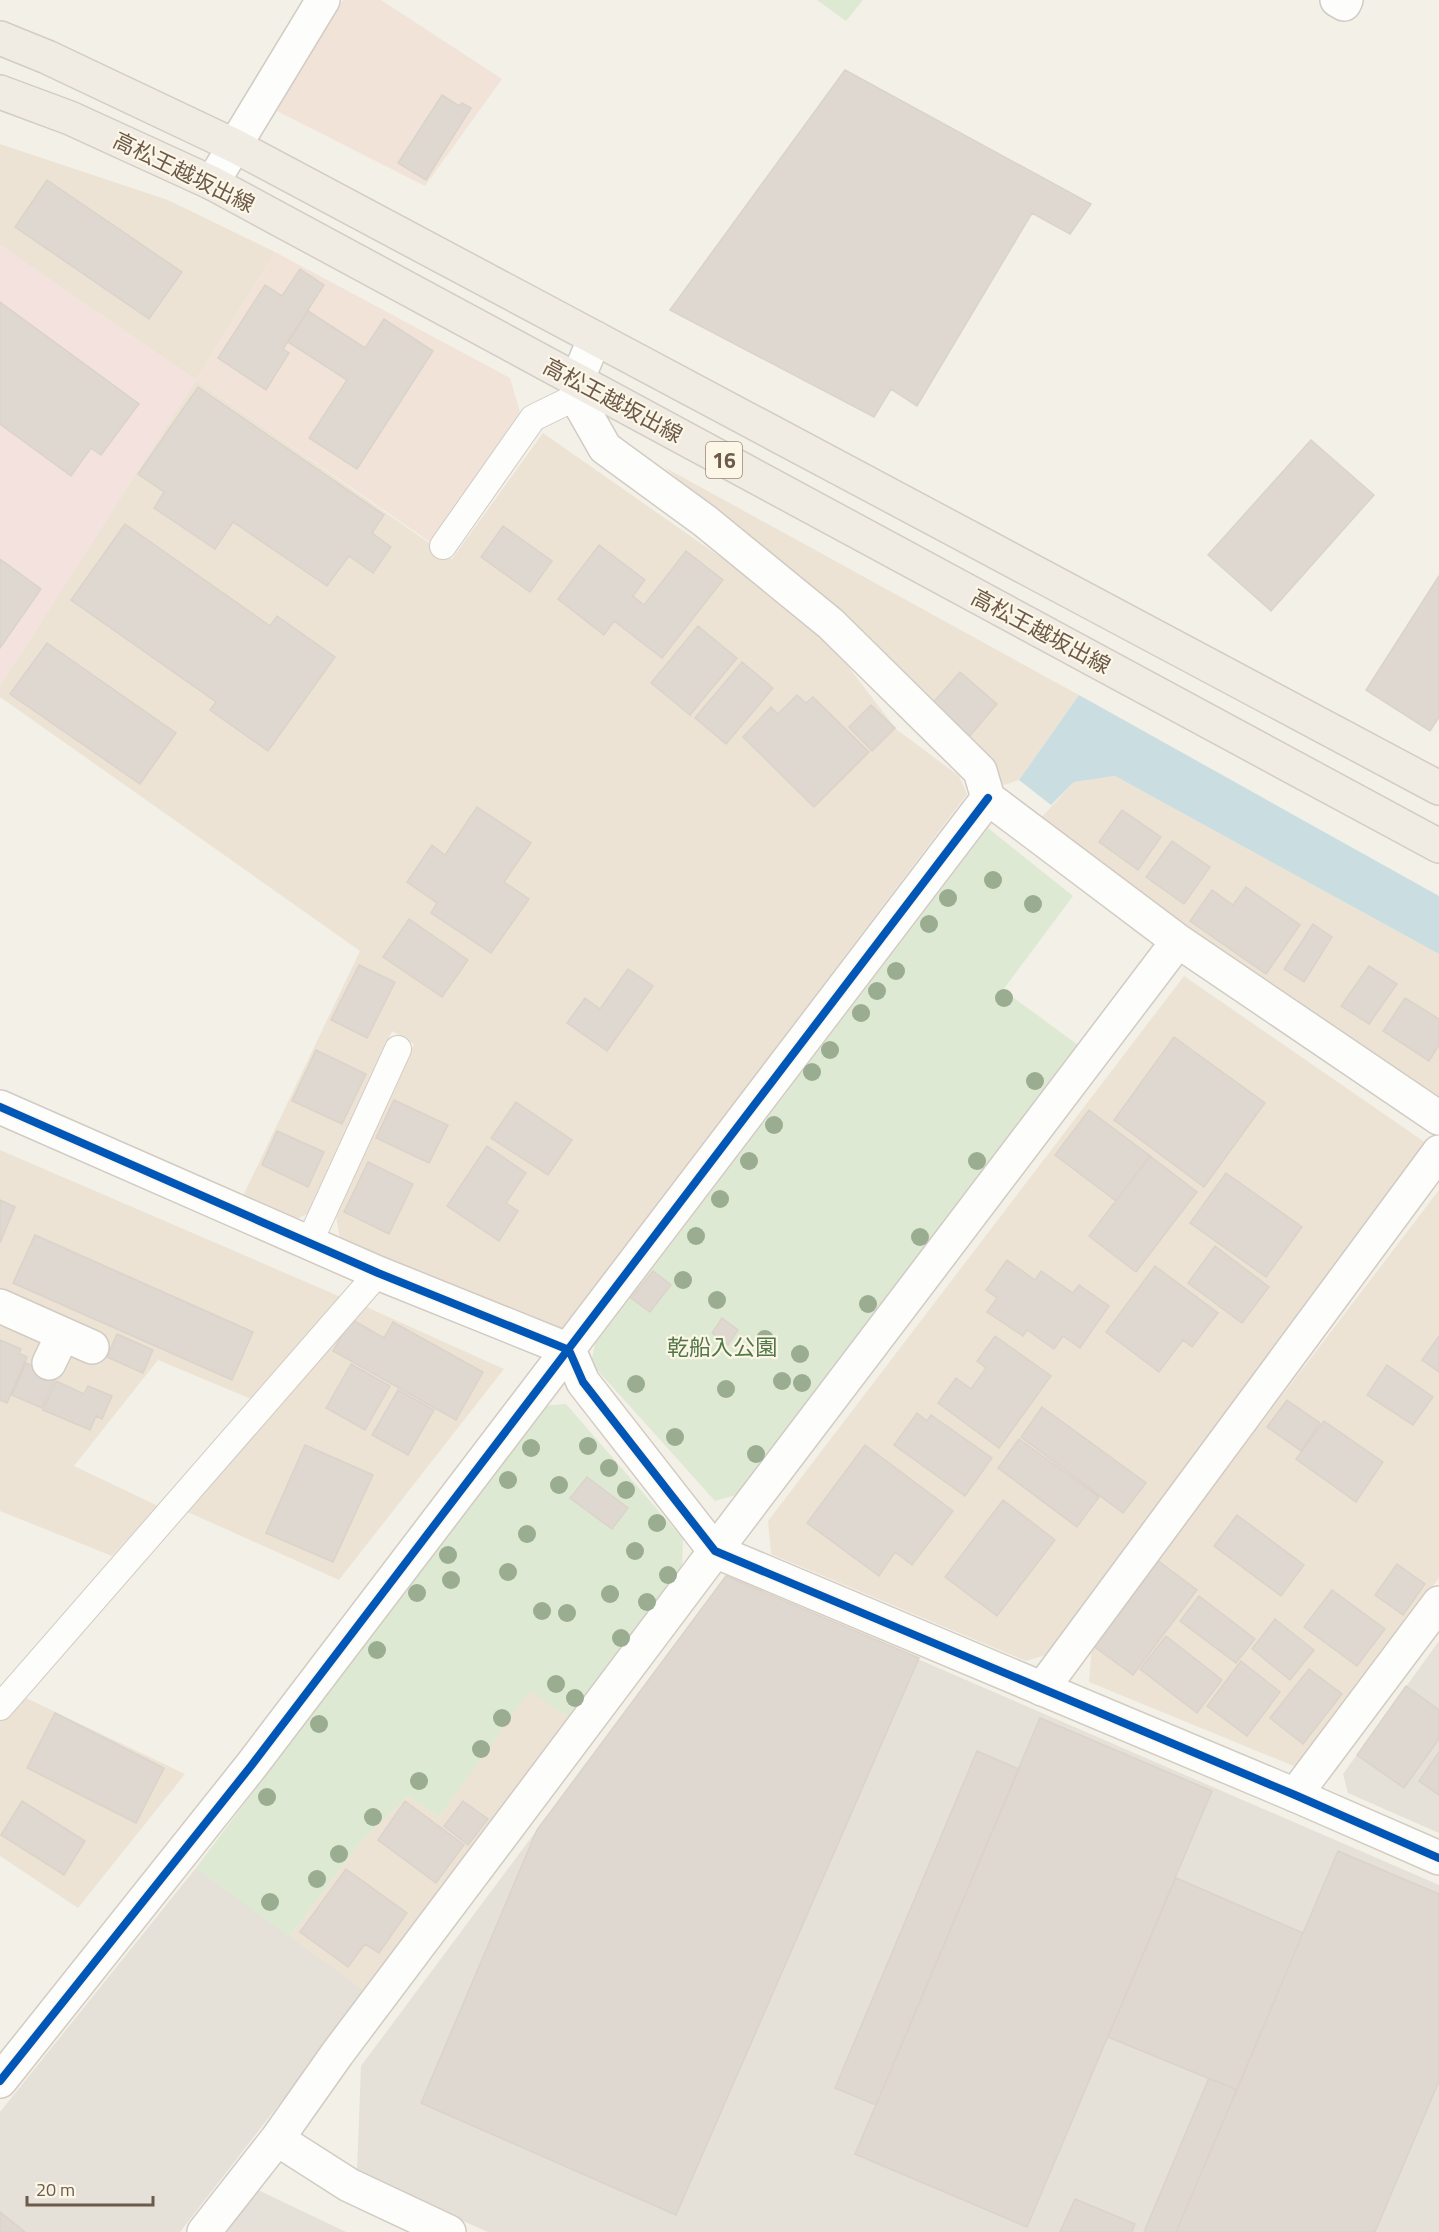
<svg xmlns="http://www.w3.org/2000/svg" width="1439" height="2232" font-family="'Titillium Web','Noto Sans JP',sans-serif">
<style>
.residential{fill:#ece3d5}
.commercial{fill:#f1e3d8}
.industrial{fill:#e5e0d8}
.medical{fill:#f4e2de}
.green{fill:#dee9d3}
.water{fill:#cadee1}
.building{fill:#dfd8d0;stroke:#dbd3ca;stroke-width:1.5}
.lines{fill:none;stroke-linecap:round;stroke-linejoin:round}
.lane-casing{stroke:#d2cbc3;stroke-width:28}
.street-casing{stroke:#d2cbc3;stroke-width:36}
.secondary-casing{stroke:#d3ccc3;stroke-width:36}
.primary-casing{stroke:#d3ccc5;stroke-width:36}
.lane{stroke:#fdfdfb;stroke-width:26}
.street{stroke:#fdfdfb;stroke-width:33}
.secondary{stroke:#fdfdfb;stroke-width:33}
.primary{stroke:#f0ece4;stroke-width:33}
.cycleway-casing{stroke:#fcf6e7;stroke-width:11}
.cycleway{stroke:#0057b8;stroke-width:8}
.tree{fill:#9aad90}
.labels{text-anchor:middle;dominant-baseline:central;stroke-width:4.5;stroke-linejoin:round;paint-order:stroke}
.shield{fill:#fcf6e7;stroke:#98897a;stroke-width:1.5}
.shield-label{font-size:21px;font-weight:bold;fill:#6d5a4b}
.street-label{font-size:22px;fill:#6d5a4b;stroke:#fcf6e7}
.park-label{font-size:22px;fill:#527748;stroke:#fcf6e7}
</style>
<rect width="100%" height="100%" fill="#f3f0e7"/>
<!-- residential -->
<path class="residential" d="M0,144L168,200L275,252L196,380L452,559L543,433L815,623L896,729L959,776L967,794L563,1330L340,1239L336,1216L414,1044L392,1031L310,1213L294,1220L243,1196L360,951L0,697V686L196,380L0,245Z
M664,467L1079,695L1019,780L1004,785L844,623Z
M1115,776L1439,954V1096L1189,930L1039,820L1074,782Z
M1184,976L1429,1145L1049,1654L1026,1661L771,1554L768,1521Z
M0,1150L341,1297L251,1399L158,1360L74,1466L158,1506L112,1556L0,1511V1317L64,1356L76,1350L93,1357L104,1334L0,1289Z
M1439,1190V1578L1296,1767L1089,1682L1092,1645Z
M362,1305L504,1369L339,1580L181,1509Z
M530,1690L569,1718L366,1992L289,1937L360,1843L408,1796L439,1817Z
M20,1695L185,1774L78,1908L0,1856V1719Z"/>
<!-- commercial -->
<path class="commercial" d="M343,0H381L502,79L425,186L277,111L286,93Z
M275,252L510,378L520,412L430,542L196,380Z"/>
<!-- industrial -->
<path class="industrial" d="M726,1576L1439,1885V2232H488L357,2174L361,2066Z
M1439,1641V1833L1348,1793L1343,1774Z
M196,1868L366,1992L180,2232H0V2112Z
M256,2189L346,2232H223Z"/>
<!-- medical -->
<path class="medical" d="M0,245L196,380L0,686Z"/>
<!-- green -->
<path class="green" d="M817,0H863L846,21Z
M988,828L1073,896L1003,990L1078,1045L743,1493L715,1501L591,1363L595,1344Z
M566,1404L683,1539L682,1572L569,1718L530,1691L439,1817L408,1796L360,1843L289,1937L196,1868L543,1406Z"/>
<!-- water -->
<path class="water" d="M1079,695L1439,896V954L1115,776L1074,782L1051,805L1019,780Z"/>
<!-- building -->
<path class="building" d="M845,70L1091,204L1070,234L1032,213L917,406L891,389L874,417L670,310Z
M442,95L459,106L462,103L471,108L426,180L398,163Z
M47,180L182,272L149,319L15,227Z
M300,269L324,285L283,349L289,353L266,390L218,358L265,285L282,296Z
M0,302L139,404L101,455L91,448L71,476L0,424Z
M308,311L365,348L384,319L433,351L357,469L309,438L347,380L288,342Z
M198,387L384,515L372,533L391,547L373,573L349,556L327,586L233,522L215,549L154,508L164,492L138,474Z
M1311,440L1374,495L1271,611L1208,555Z
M125,524L270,626L277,616L335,657L268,751L210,710L216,702L71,600Z
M503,526L552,561L530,592L481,557Z
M599,545L645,580L633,596L644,605L686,551L723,580L662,658L614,621L604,635L558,599Z
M0,559L41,589L0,648Z
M1439,576V717L1430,731L1366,690Z
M698,626L737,658L690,715L651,683Z
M47,643L176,733L140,784L10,694Z
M742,662L773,688L726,744L695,718Z
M960,672L997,704L969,737L931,705Z
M797,695L806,703L813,697L869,752L814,807L743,737L771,707L778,714Z
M871,705L895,728L872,751L849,727Z
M477,807L531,843L504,882L529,899L491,953L431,913L437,903L407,882L432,845L445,855Z
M1122,810L1161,837L1138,870L1099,842Z
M1172,841L1210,867L1184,904L1146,877Z
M1246,887L1300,925L1266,974L1190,921L1212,890L1233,905Z
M409,919L468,960L442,997L383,957Z
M1313,924L1332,937L1304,982L1284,969Z
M359,965L395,982L367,1038L331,1020Z
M1369,966L1397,984L1369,1024L1341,1006Z
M628,969L653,986L607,1051L567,1023L585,998L600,1009Z
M1405,998L1439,1019V1045L1429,1061L1383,1031Z
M1174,1037L1265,1103L1204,1187L1114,1120Z
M316,1050L366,1074L342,1124L292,1101Z
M394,1100L448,1125L429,1163L376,1138Z
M516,1102L572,1140L548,1175L491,1138Z
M1089,1110L1150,1156L1116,1201L1055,1155Z
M277,1131L324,1152L308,1187L262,1165Z
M487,1146L526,1173L506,1203L518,1211L499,1241L447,1206Z
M1150,1156L1197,1192L1136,1272L1089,1236Z
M368,1162L413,1184L389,1234L344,1212Z
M1226,1173L1302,1227L1266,1277L1190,1223Z
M0,1200L15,1207L0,1243Z
M35,1235L253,1332L232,1380L13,1283Z
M1215,1246L1269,1287L1242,1323L1188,1283Z
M1007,1260L1035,1280L1041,1271L1073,1293L1079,1285L1109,1306L1080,1348L1063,1336L1054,1349L1027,1330L1023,1336L987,1312L997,1298L986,1290Z
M1155,1266L1218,1313L1192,1347L1183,1340L1159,1372L1106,1332Z
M653,1271L671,1285L650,1312L631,1298Z
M722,1318L738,1330L728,1345L712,1333Z
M351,1319L384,1338L393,1322L483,1372L456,1420L333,1351Z
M117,1334L153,1350L143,1373L107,1357Z
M995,1336L1051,1376L999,1448L938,1403L956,1378L971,1389L986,1368L977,1361Z
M1439,1336V1372L1422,1360Z
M0,1340L21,1349L19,1353L27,1357L7,1403L0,1400Z
M26,1363L56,1376L42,1408L12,1395Z
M351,1364L390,1386L365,1430L326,1408Z
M1387,1365L1433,1397L1413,1425L1367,1395Z
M56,1381L84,1394L88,1386L112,1396L102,1419L96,1416L90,1430L43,1410Z
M398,1390L434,1410L408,1455L372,1435Z
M1287,1400L1320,1423L1301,1451L1267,1427Z
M1042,1407L1146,1483L1123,1513L1021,1437Z
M917,1413L927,1421L931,1415L992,1458L965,1496L894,1445Z
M1324,1421L1383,1462L1356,1502L1296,1459Z
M1019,1439L1099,1497L1077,1527L998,1468Z
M305,1445L373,1475L333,1562L266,1533Z
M865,1445L953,1511L912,1565L895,1552L879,1576L807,1523Z
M587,1477L628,1508L612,1529L570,1498Z
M1003,1500L1055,1540L997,1616L945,1577Z
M1237,1515L1304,1565L1281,1596L1214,1546Z
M1157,1560L1197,1590L1133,1675L1092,1645Z
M1397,1564L1425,1584L1403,1615L1375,1595Z
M726,1576L919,1658L676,2215L421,2103L537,1830Z
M1332,1590L1385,1629L1357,1666L1304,1627Z
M1199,1596L1255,1639L1236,1663L1180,1621Z
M1275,1619L1314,1650L1290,1680L1252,1649Z
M1166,1636L1222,1680L1197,1713L1140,1669Z
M1241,1661L1280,1692L1247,1736L1207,1706Z
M1309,1669L1342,1694L1303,1744L1270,1718Z
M1406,1686L1439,1710V1739L1404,1788L1357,1755Z
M55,1713L164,1768L136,1823L27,1768Z
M1040,1718L1212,1791L1027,2227L855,2154Z
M977,1751L1019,1769L876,2105L835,2088Z
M1439,1752V1795L1419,1781Z
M22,1801L85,1841L64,1875L1,1835Z
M405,1801L464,1845L436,1883L378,1840Z
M463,1801L488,1819L468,1845L444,1826Z
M1338,1851L1439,1894V2081L1375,2232H1176Z
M346,1869L407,1913L379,1953L365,1944L348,1967L300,1932Z
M1176,1878L1303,1933L1237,2090L1108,2037Z
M1209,2078L1237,2090L1176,2232H1144Z
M1075,2199L1135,2224L1132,2232H1060Z
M0,2212L25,2232H0Z"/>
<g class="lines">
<!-- lane casing -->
<g class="lane-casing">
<path id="lane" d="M443,546L533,418L576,397
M309,1243L398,1049
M0,1707L378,1273"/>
</g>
<!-- street casing -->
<g class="street-casing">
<path id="street" d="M1337,0L1344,4L1346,0
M212,183L323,0
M595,338L577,380L576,397L605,448L705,521L831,624L980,771L988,798L1178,941L1439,1118
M0,1107L378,1273L569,1350L583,1382L715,1551
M0,1306L92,1347
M49,1363L63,1334
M1042,1689L1439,1152
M1295,1795L1439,1603
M0,2081L251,1766L988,798
M277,2139L337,2054L715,1551L1178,941
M204,2232L277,2139L349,2185L449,2232"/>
</g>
<!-- secondary casing -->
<g class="secondary-casing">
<path id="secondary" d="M715,1551L1295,1795L1439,1858"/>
</g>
<!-- primary casing -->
<g class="primary-casing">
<path id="primary" d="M0,38L47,57L235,146L1439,788
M0,92L70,118L212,183L1439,846"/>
</g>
<!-- lane -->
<use href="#lane" class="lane"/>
<!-- street -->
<use href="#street" class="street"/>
<!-- secondary -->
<use href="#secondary" class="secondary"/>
<!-- primary -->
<use href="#primary" class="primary"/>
<!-- cycleway casing -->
<g class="cycleway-casing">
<path id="cycleway" d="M0,1107L378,1273L569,1350L583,1382L715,1551L1295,1795L1439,1858
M0,2081L251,1766L988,798"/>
</g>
<!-- cycleway -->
<use href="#cycleway" class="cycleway"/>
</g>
<!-- trees -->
<g class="tree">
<circle cx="993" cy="880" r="9"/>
<circle cx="948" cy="898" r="9"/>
<circle cx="1033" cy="904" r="9"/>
<circle cx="929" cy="924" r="9"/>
<circle cx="896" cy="971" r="9"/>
<circle cx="877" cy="991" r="9"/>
<circle cx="1004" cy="998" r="9"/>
<circle cx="861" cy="1013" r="9"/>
<circle cx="830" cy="1050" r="9"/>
<circle cx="812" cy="1072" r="9"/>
<circle cx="1035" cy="1081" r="9"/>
<circle cx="774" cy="1125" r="9"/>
<circle cx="749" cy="1161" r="9"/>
<circle cx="977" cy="1161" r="9"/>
<circle cx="720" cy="1199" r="9"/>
<circle cx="696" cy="1236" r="9"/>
<circle cx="920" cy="1237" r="9"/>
<circle cx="683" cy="1280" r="9"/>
<circle cx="717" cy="1300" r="9"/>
<circle cx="868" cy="1304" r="9"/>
<circle cx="765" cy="1339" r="9"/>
<circle cx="800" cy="1354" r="9"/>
<circle cx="782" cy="1381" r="9"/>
<circle cx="802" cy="1383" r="9"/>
<circle cx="636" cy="1384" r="9"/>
<circle cx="726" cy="1389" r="9"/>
<circle cx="675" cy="1437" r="9"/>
<circle cx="588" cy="1446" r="9"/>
<circle cx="531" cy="1448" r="9"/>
<circle cx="756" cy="1454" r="9"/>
<circle cx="609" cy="1468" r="9"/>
<circle cx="508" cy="1480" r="9"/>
<circle cx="559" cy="1485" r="9"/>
<circle cx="626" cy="1490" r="9"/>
<circle cx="657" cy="1523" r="9"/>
<circle cx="527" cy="1534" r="9"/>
<circle cx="635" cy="1551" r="9"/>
<circle cx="448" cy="1555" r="9"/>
<circle cx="508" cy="1572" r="9"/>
<circle cx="668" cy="1575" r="9"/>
<circle cx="451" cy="1580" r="9"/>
<circle cx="417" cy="1593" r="9"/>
<circle cx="610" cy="1594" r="9"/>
<circle cx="647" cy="1602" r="9"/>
<circle cx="542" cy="1611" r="9"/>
<circle cx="567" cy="1613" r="9"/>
<circle cx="621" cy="1638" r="9"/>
<circle cx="377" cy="1650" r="9"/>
<circle cx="556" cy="1684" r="9"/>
<circle cx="575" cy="1698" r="9"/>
<circle cx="502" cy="1718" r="9"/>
<circle cx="319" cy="1724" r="9"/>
<circle cx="481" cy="1749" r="9"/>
<circle cx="419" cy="1781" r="9"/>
<circle cx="267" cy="1797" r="9"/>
<circle cx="373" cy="1817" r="9"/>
<circle cx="339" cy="1854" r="9"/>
<circle cx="317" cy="1879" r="9"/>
<circle cx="270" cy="1902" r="9"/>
</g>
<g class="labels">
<!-- shield labels -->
<rect class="shield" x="706" y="442" width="36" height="36" rx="4.5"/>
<g class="shield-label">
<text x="724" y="460">16</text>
</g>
<!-- street labels -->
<g class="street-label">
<text transform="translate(184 172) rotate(26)">高松王越坂出線</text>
<text transform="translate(613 400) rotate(28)">高松王越坂出線</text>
<text transform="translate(1041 631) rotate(28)">高松王越坂出線</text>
</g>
<!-- park labels -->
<g class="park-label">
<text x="722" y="1347">乾船入公園</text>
</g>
</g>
<!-- scale -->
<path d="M27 2196v9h126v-9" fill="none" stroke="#6d5a4b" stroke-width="3"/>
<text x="36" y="2196" font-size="18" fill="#6d5a4b" stroke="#fcf6e7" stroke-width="4.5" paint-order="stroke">20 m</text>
</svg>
